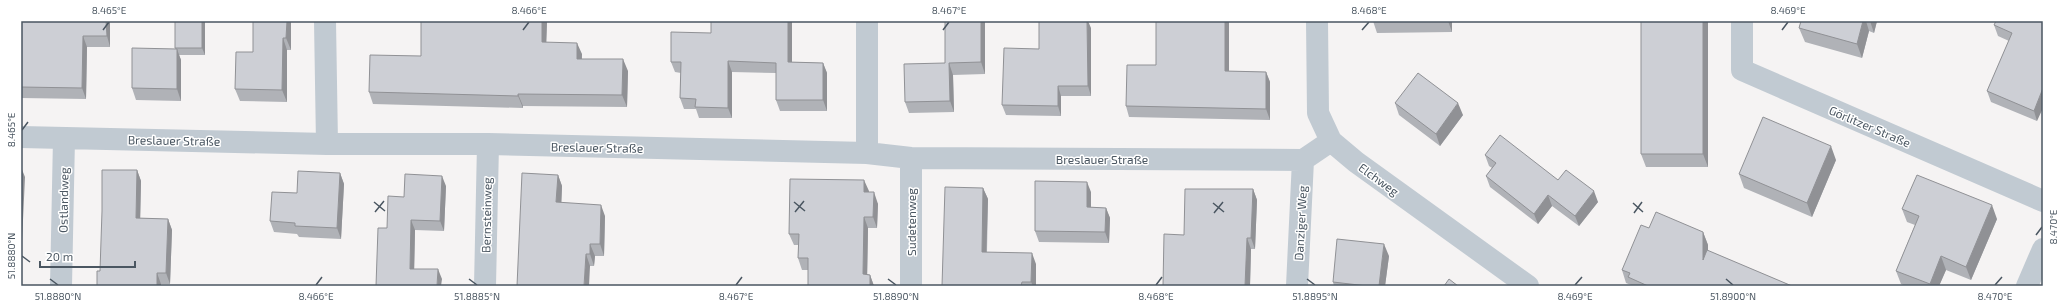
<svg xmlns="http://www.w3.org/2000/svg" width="2064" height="307" font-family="'Exo 2',sans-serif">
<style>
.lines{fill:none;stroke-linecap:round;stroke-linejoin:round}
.minor{stroke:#c1cad2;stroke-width:22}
.wall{fill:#b0b2b7}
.shaded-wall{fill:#909195}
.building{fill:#cdcfd5;stroke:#909195}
.ticks{fill:none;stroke:#4a5661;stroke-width:1.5}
.labels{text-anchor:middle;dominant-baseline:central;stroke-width:3;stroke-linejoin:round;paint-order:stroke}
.street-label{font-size:12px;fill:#4a5661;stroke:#fff}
.neatline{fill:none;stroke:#4a5661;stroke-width:1.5}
.ticks-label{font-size:10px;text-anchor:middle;fill:#4a5661}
</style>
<rect width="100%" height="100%" fill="#f5f3f3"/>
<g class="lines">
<!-- minor -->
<path class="minor" d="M325,21L327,144
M867,21V153
M1317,21L1318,113L1331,141L1356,162L1528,286
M1742,21V70L2043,201
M21,137L327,144H488L867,153L911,158L1303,160L1331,141
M911,158V286
M61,286L64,138
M485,286L488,144
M1297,286L1303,160
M2027,286L2043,249"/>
</g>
<!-- wall -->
<path class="wall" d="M21,21H110V47H87L86,99L21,98Z
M205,21V55H179L181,60V101L136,100L132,88Z
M253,21H291V50H287V102L240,101L235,89L253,52Z
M421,21H547L546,42L582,54V59L628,71L627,107L523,106V108L373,104L369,92L421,56Z
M711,21H792V62L823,63L827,73V111H780L776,100V73L732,72V118H699L696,109H684L680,98L681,73L675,72L671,62L711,33Z
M945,21H985V74L953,75L954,112L909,113L905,102L945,63Z
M1229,21V71L1266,72L1270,82V120L1129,117L1126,106L1156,65Z
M1373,21H1452V32L1377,33Z
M1641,21H1708V167H1646L1641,154Z
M1801,21H1877L1874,33L1869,31L1862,58L1805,42L1799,28Z
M2043,21L2037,121L1991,102L1987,91L2009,41L1998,36L1994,25Z
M1091,28V96H1061V116L1006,115L1002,105L1039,49Z
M1395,103L1463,115L1440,146L1399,115Z
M1485,155L1558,180L1598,202L1579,226L1552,206L1538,224L1490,187L1486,176L1492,168L1489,166Z
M1836,160L1812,217L1744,188L1739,174Z
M137,170L141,181L140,218L168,219L172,230L170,284H161L100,271Z
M340,173L344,184L341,239L299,237L297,234L274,232L270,221L297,193Z
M558,175L562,186L561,203L605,216L604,256H595L594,266H590L517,286Z
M446,186L444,231L415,230L414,269L442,279L376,286L387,228Z
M983,188L988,199L987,252L1036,264V286H942Z
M1253,189L1257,200L1255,249H1251L1250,286H1163L1184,235Z
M869,191V192L878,204L877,228H868L867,274L870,275L874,286H808V270H802L798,258V245H794L789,234Z
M1091,192V207L1106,208L1110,218L1109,243L1039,242L1035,231Z
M1902,209L1997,219L1971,280L1946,270L1939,286H1905L1901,284L1896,271L1915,225L1907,222Z
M1649,228L1703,232L1708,245V251L1792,286H1631V285L1626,283L1622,270Z
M1389,256L1385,286H1334L1333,282Z"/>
<!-- shaded-wall -->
<path class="shaded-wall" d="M106,21H110V47L107,36Z
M202,21H205V55L202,48Z
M287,21H291V50L286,38Z
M542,21H547L546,54L542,42Z
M788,21H792V73L788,62Z
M981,21H985V74L981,62Z
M1087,21H1088L1091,28V96L1088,86Z
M1225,21H1229V81L1225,71Z
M1448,21H1452V32Z
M1703,21H1708V167L1703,154Z
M1863,21H1866L1869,31L1862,58L1857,44Z
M1870,21H1877L1874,33Z
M83,36L87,47L86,99L82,88Z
M283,38L287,50V102L282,90Z
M577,43L582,54L581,70L577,59Z
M177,49L181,60V101L177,89Z
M623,59L628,71L627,107L622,95Z
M728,61L732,72V118L728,108Z
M823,63L827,73V111L823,100Z
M949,63L953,75L954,112L950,101Z
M1266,72L1270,82V120L1266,109Z
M1058,86L1061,96V116L1058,106Z
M2043,88V108L2037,121L2034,111Z
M518,94L523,106V108L518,96Z
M1458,103L1463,115L1440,146L1436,134Z
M1831,146L1836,160L1812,217L1807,203Z
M21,167L25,177L22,241L21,237Z
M137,170L141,181L140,229L136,218Z
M340,173L344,184L341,239L337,228Z
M558,175L562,186L561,214L556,202Z
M442,176L446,186L444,231L440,221Z
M864,180L869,191L868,204L864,192Z
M1087,182L1091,192V218L1087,207Z
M983,188L988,199L986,263L982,252Z
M1253,189L1257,200L1255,249L1251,238Z
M1594,191L1598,202L1579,226L1575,216Z
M874,192L878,204L877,228L873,217Z
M1548,195L1552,206L1538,224L1534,214Z
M601,205L605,216L604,256L600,244Z
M1992,205L1997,219L1971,280L1966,267Z
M1106,208L1110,218L1109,243L1105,232Z
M864,217L868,228L867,286L863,274Z
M168,219L172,230L170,284L166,273Z
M411,220L415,230L414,279L410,269Z
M1703,232L1708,245V273L1703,260Z
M1247,238L1251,249L1250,286H1245Z
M590,244L595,256L594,266L590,254Z
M1384,244L1389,256L1385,286H1379Z
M1032,253L1036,264V286H1033L1031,282Z
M586,254L590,266L589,286H584Z
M1941,256L1946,270L1939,286H1930V284Z
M438,269L442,279L441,286H437Z
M157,273L161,284V286H157Z
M870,275L874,286H870Z"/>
<!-- building -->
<path class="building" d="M21,21H106L107,36H83L82,88L21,87Z
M175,21H202V48H175Z
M253,21H287L286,38H283L282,90L235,89L236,52H253Z
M421,21H542V42L577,43V59H623L622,95L518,94V96L369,92L370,55L421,56Z
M711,21H788V62L823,63V100H776V63L728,61V108L695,107L696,99L680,98L681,62H671V32L711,33Z
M945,21H981V62L949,63L950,101L905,102L904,64L945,63Z
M1039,21H1087L1088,86H1058V106L1002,105L1004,48L1039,49Z
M1156,21H1225V71L1266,72V109L1126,106L1127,65H1156Z
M1641,21H1703V154H1641Z
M1801,21H1863L1857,44L1799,28Z
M1996,21H2043V88L2034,111L1987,91L2012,33L1994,25Z
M132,48L177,49V89L132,88Z
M1418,73L1458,103L1436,134L1395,103Z
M1763,117L1831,146L1807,203L1739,174Z
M1500,135L1558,180L1566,170L1594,191L1575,216L1548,195L1534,214L1486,176L1496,163L1485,155Z
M102,170H137L136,218L168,219L166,273H157V286H97V271H100L102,211Z
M298,171L340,173L337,228L295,226V223L270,221L272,192L297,193Z
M522,173L558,175L556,202L601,205L600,244H590V254H586L584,286H517Z
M405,174L442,176L440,221L411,220L410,269H438L437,286H376L378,228H387L388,196L404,197Z
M1917,175L1992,205L1966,267L1941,256L1930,284L1896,271L1919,216L1902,209Z
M790,179L864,180V192H874L873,217H864L863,274L870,275V286H808V258H798L799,234H789Z
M1035,181L1087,182V207L1106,208L1105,232L1035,231Z
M945,187L983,188L982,252L1032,253L1031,282H1022L1021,286H942Z
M1185,189H1253L1251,238H1247L1245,286H1163L1164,234L1184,235Z
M1656,212L1703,232V260L1707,250L1792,286H1648L1628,277L1630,273L1622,270L1641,225L1649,228Z
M1337,239L1384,244L1379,286H1367L1333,282Z
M1449,279L1458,286H1444Z"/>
<!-- ticks -->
<path class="ticks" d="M103,30L109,22M523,30L529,22M943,30L949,22M1362,30L1369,22M1782,30L1788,22M22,130L28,122M374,202L385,211M794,202L805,211M1213,203L1224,212M1633,203L1643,212M375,212L384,201M795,212L804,201M1214,213L1223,202M1634,213L1642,202M2036,235L2042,227M22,256L30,262M50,279L58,285M469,279L477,285M888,279L896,285M1307,279L1315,285M1726,279L1733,285M316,285L322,277M736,285L742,277M1156,285L1162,277M1575,285L1582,277M1995,285L2002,277"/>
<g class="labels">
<!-- street labels -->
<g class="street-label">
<text transform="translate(1870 126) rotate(23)">Görlitzer Straße</text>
<text transform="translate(174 140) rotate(1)">Breslauer Straße</text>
<text transform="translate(597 147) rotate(1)">Breslauer Straße</text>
<text x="1102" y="159">Breslauer Straße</text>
<text transform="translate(1379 179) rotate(36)">Elchweg</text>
<text transform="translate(63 200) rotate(-89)">Ostlandweg</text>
<text transform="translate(486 215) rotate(-89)">Bernsteinweg</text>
<text transform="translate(911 222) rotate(-90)">Sudetenweg</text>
<text transform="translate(1300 223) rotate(-87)">Danziger Weg</text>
</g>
</g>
<!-- border -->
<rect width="2064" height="307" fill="none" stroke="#ffffff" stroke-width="44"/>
<!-- scale -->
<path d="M40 261v6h95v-6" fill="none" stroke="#4a5661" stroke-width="2"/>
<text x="46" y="261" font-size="12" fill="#4a5661" stroke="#ffffff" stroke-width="3" paint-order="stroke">20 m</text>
<rect x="22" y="22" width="2020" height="263" class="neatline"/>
<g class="ticks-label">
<text x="109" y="14">8.465°E</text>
<text x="529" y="14">8.466°E</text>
<text x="949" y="14">8.467°E</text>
<text x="1369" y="14">8.468°E</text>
<text x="1788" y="14">8.469°E</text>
<text transform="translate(11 130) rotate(-90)" y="4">8.465°E</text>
<text transform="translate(2053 227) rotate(-90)" y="4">8.470°E</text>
<text transform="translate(11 256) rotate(-90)" y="4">51.8880°N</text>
<text x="58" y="300">51.8880°N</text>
<text x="316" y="300">8.466°E</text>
<text x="477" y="300">51.8885°N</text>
<text x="736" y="300">8.467°E</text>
<text x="896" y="300">51.8890°N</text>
<text x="1156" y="300">8.468°E</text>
<text x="1315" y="300">51.8895°N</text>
<text x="1575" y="300">8.469°E</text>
<text x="1733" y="300">51.8900°N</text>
<text x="1995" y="300">8.470°E</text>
</g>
</svg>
